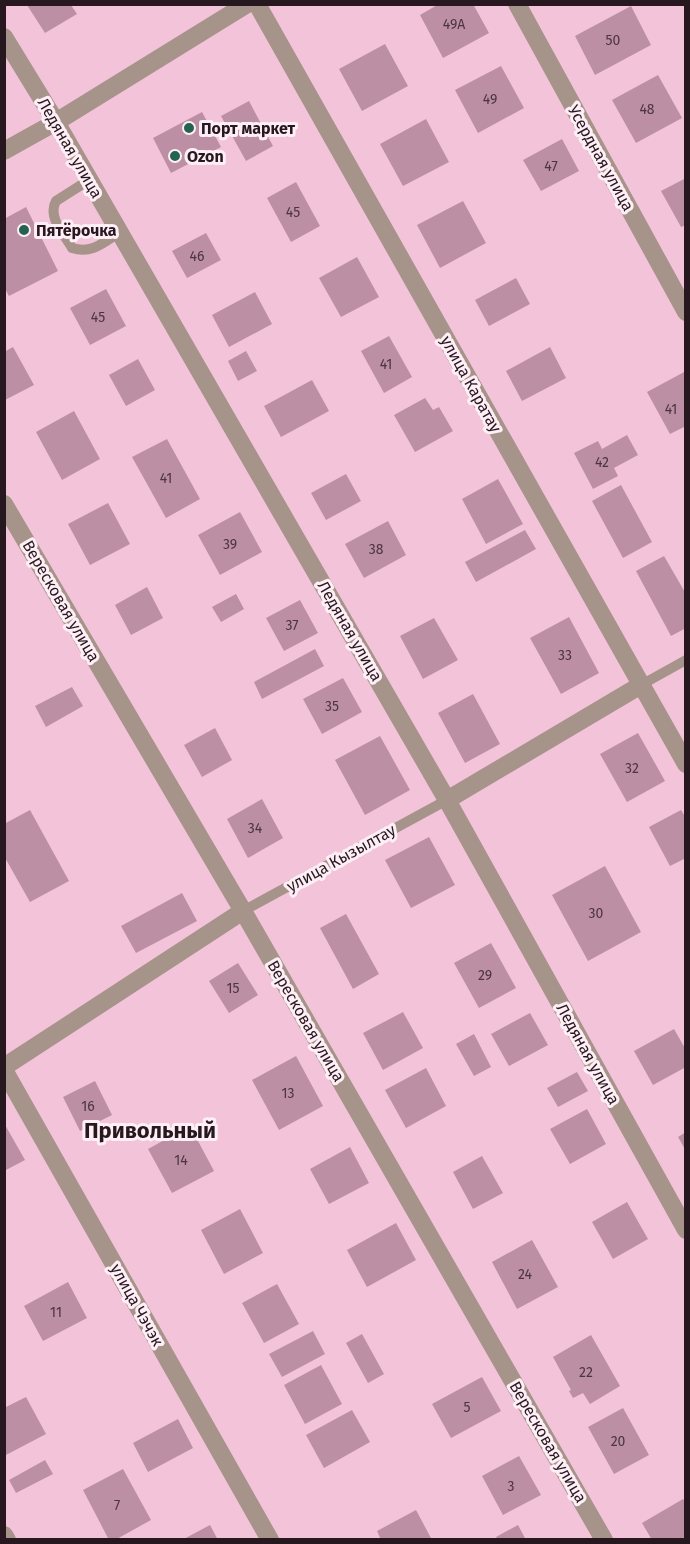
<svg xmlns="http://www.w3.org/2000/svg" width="690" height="1544" font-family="'Fira Sans',sans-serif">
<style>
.building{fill:#bd8fa4}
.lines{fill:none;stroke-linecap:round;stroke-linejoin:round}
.service{stroke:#a69389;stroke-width:10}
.minor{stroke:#a69389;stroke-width:18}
.tertiary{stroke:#a69389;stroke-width:18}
.poi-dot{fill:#246350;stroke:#feeff6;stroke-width:2}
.labels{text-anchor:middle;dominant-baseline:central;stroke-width:6;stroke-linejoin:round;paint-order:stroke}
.number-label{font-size:14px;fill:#4c3540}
.poi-label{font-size:16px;font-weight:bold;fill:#27171f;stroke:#feeff6;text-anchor:start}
.street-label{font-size:16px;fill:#27171f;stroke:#feeff6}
.district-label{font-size:22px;font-weight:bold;fill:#27171f;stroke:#feeff6}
</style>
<rect width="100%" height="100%" fill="#f3c3d9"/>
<!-- building -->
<path class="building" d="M439,4H473L489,33L443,58L420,15Z
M27,5H71L77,14L45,33Z
M631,6L651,45L595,75L575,36Z
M385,44L408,86L362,111L339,69Z
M501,66L524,108L478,133L455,90Z
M658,75L682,118L636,143L612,100Z
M249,101L273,146L246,161L221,116Z
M202,112L221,147L171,173L153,138Z
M426,119L449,162L403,186L380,144Z
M562,139L579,171L541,191L523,160Z
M686,178V225L681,227L661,191Z
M296,182L320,226L291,242L267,198Z
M463,201L486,243L440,268L417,225Z
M26,207L58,271L9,296L4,287V219Z
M206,233L221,260L187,278L172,251Z
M357,257L379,297L341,317L319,278Z
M516,278L530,304L489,326L475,300Z
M106,289L126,326L90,345L70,308Z
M255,292L272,324L229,347L212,315Z
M389,336L412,377L384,393L361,351Z
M13,347L34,385L5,400L4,352Z
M550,347L566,378L522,401L506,371Z
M246,351L257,371L238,381L228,361Z
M138,359L155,390L126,406L109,375Z
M686,371V426L670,434L647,392Z
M312,380L329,411L281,437L264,406Z
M425,398L433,410L439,407L453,431L415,452L394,415Z
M74,411L100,459L62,480L36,432Z
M627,435L638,455L614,468L618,476L593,489L574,453L598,441L602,449Z
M167,439L200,499L166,518L132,457Z
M346,474L361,501L326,520L311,493Z
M498,479L523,524L486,544L462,499Z
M621,485L652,542L623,558L592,501Z
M108,503L130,544L90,565L68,524Z
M240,512L262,552L220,575L198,535Z
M388,521L406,555L364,578L345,544Z
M525,530L536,549L476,582L465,562Z
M664,556L686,594V628L671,636L636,571Z
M147,587L163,618L131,635L115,605Z
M236,594L244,609L221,622L212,607Z
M300,600L318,633L284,651L266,618Z
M569,617L599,673L561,694L530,638Z
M434,618L458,660L423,679L400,636Z
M315,649L324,666L262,699L254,682Z
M343,678L362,712L322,734L303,699Z
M72,687L83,706L46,727L35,706Z
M473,694L500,744L465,763L438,713Z
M215,728L232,760L202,777L184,745Z
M638,733L665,781L627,802L600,754Z
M380,736L410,790L365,815L335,760Z
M262,799L283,838L248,858L227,819Z
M30,810L69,881L30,902L4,856V824Z
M681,810L686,818V858L670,866L649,827Z
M429,837L455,885L411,908L385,860Z
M605,866L641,932L588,961L552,895Z
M182,893L197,921L136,953L121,926Z
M346,914L379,974L353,989L320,928Z
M491,943L516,988L479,1008L454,963Z
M238,963L258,995L229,1013L209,981Z
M403,1012L423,1048L383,1070L363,1033Z
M530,1013L548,1045L509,1066L491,1034Z
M674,1029L686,1050V1067L653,1085L634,1051Z
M474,1034L491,1067L474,1076L456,1044Z
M296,1056L323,1106L279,1130L252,1080Z
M426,1068L446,1106L406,1128L385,1090Z
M577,1072L588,1091L558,1107L547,1088Z
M95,1081L112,1115L80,1131L63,1097Z
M587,1109L606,1144L570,1164L550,1129Z
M4,1123L25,1160L4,1171Z
M190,1126L214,1171L172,1193L148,1149Z
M686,1132V1151L678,1137Z
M350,1147L369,1183L329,1204L310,1169Z
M482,1156L503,1193L473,1209L453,1172Z
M627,1202L648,1239L613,1259L592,1222Z
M240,1209L263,1253L224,1274L201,1230Z
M396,1223L416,1260L367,1287L347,1250Z
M532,1240L558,1287L517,1309L492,1262Z
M68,1282L87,1318L43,1341L24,1306Z
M277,1284L299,1324L264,1343L242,1303Z
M313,1331L325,1354L282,1377L269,1354Z
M362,1334L384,1374L368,1383L346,1343Z
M591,1335L620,1386L590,1404L583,1393L573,1398L569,1391L571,1390L553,1357Z
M321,1365L342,1404L305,1424L284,1385Z
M482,1377L501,1411L451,1438L432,1404Z
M26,1397L46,1434L4,1456V1408Z
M623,1408L649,1455L614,1474L588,1427Z
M352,1410L370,1442L324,1468L306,1435Z
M178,1419L193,1448L148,1472L133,1443Z
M519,1456L541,1495L503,1515L482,1476Z
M45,1460L53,1474L16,1493L9,1480Z
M123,1469L151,1520L115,1540H109L83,1490Z
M683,1499L686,1503V1536L680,1540H652L642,1523Z
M416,1510L432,1540H381L377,1531Z
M210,1525L218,1540H182Z
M518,1525L526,1540H498L496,1537Z"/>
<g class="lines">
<!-- service -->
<path class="service" d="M89,180L56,201C47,217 64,234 72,248C92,254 103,243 120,232
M641,685L686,660
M243,911L447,800"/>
<!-- minor -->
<path class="minor" d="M257,4L686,764
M517,4L686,312
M4,37L56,122L447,800L686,1230
M4,504L243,911L604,1540
M447,800L641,685
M4,1067L243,911
M4,1070L270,1540
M4,1535L7,1540"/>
<!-- tertiary -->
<path class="tertiary" d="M4,151L56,122L247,4"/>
</g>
<!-- markers -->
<g class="poi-dot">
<circle cx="189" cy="128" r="6"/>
<circle cx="175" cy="156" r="6"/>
<circle cx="24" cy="230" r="6"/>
</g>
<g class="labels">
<!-- number labels -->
<g class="number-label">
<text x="454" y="24">49А</text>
<text x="613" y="40">50</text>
<text x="490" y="99">49</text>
<text x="647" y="109">48</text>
<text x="551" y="166">47</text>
<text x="293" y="212">45</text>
<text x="197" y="256">46</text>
<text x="98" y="317">45</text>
<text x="386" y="364">41</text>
<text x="671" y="409">41</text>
<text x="602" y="462">42</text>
<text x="166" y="478">41</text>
<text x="230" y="544">39</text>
<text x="376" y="549">38</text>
<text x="292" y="625">37</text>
<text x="565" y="655">33</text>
<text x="332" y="706">35</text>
<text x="632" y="768">32</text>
<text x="255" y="828">34</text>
<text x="596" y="913">30</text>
<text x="485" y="975">29</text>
<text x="233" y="988">15</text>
<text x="288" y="1093">13</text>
<text x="88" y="1106">16</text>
<text x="181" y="1160">14</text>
<text x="525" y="1274">24</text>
<text x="56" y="1312">11</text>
<text x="586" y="1372">22</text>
<text x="467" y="1407">5</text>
<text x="618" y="1441">20</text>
<text x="511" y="1486">3</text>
<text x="117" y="1505">7</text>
</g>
<!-- poi labels -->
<g class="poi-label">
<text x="201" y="128">Порт маркет</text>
<text x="187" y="156">Ozon</text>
<text x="36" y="230">Пятёрочка</text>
</g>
<!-- street labels -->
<g class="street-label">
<text transform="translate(70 148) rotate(60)">Ледяная улица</text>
<text transform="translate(601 158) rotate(61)">Усердная улица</text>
<text transform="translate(471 384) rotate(61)">улица Каратау</text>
<text transform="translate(61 601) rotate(60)">Вересковая улица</text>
<text transform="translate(350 631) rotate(60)">Ледяная улица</text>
<text transform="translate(341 858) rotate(-29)">улица Кызылтау</text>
<text transform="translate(306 1021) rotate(60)">Вересковая улица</text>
<text transform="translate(588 1054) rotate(61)">Ледяная улица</text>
<text transform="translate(137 1305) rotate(61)">улица Чэчэк</text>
<text transform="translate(548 1442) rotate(60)">Вересковая улица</text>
</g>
<!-- district labels -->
<g class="district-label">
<text x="150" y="1130">Привольный</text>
</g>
</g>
<!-- border -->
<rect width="690" height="1544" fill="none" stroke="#27171f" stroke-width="12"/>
</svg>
